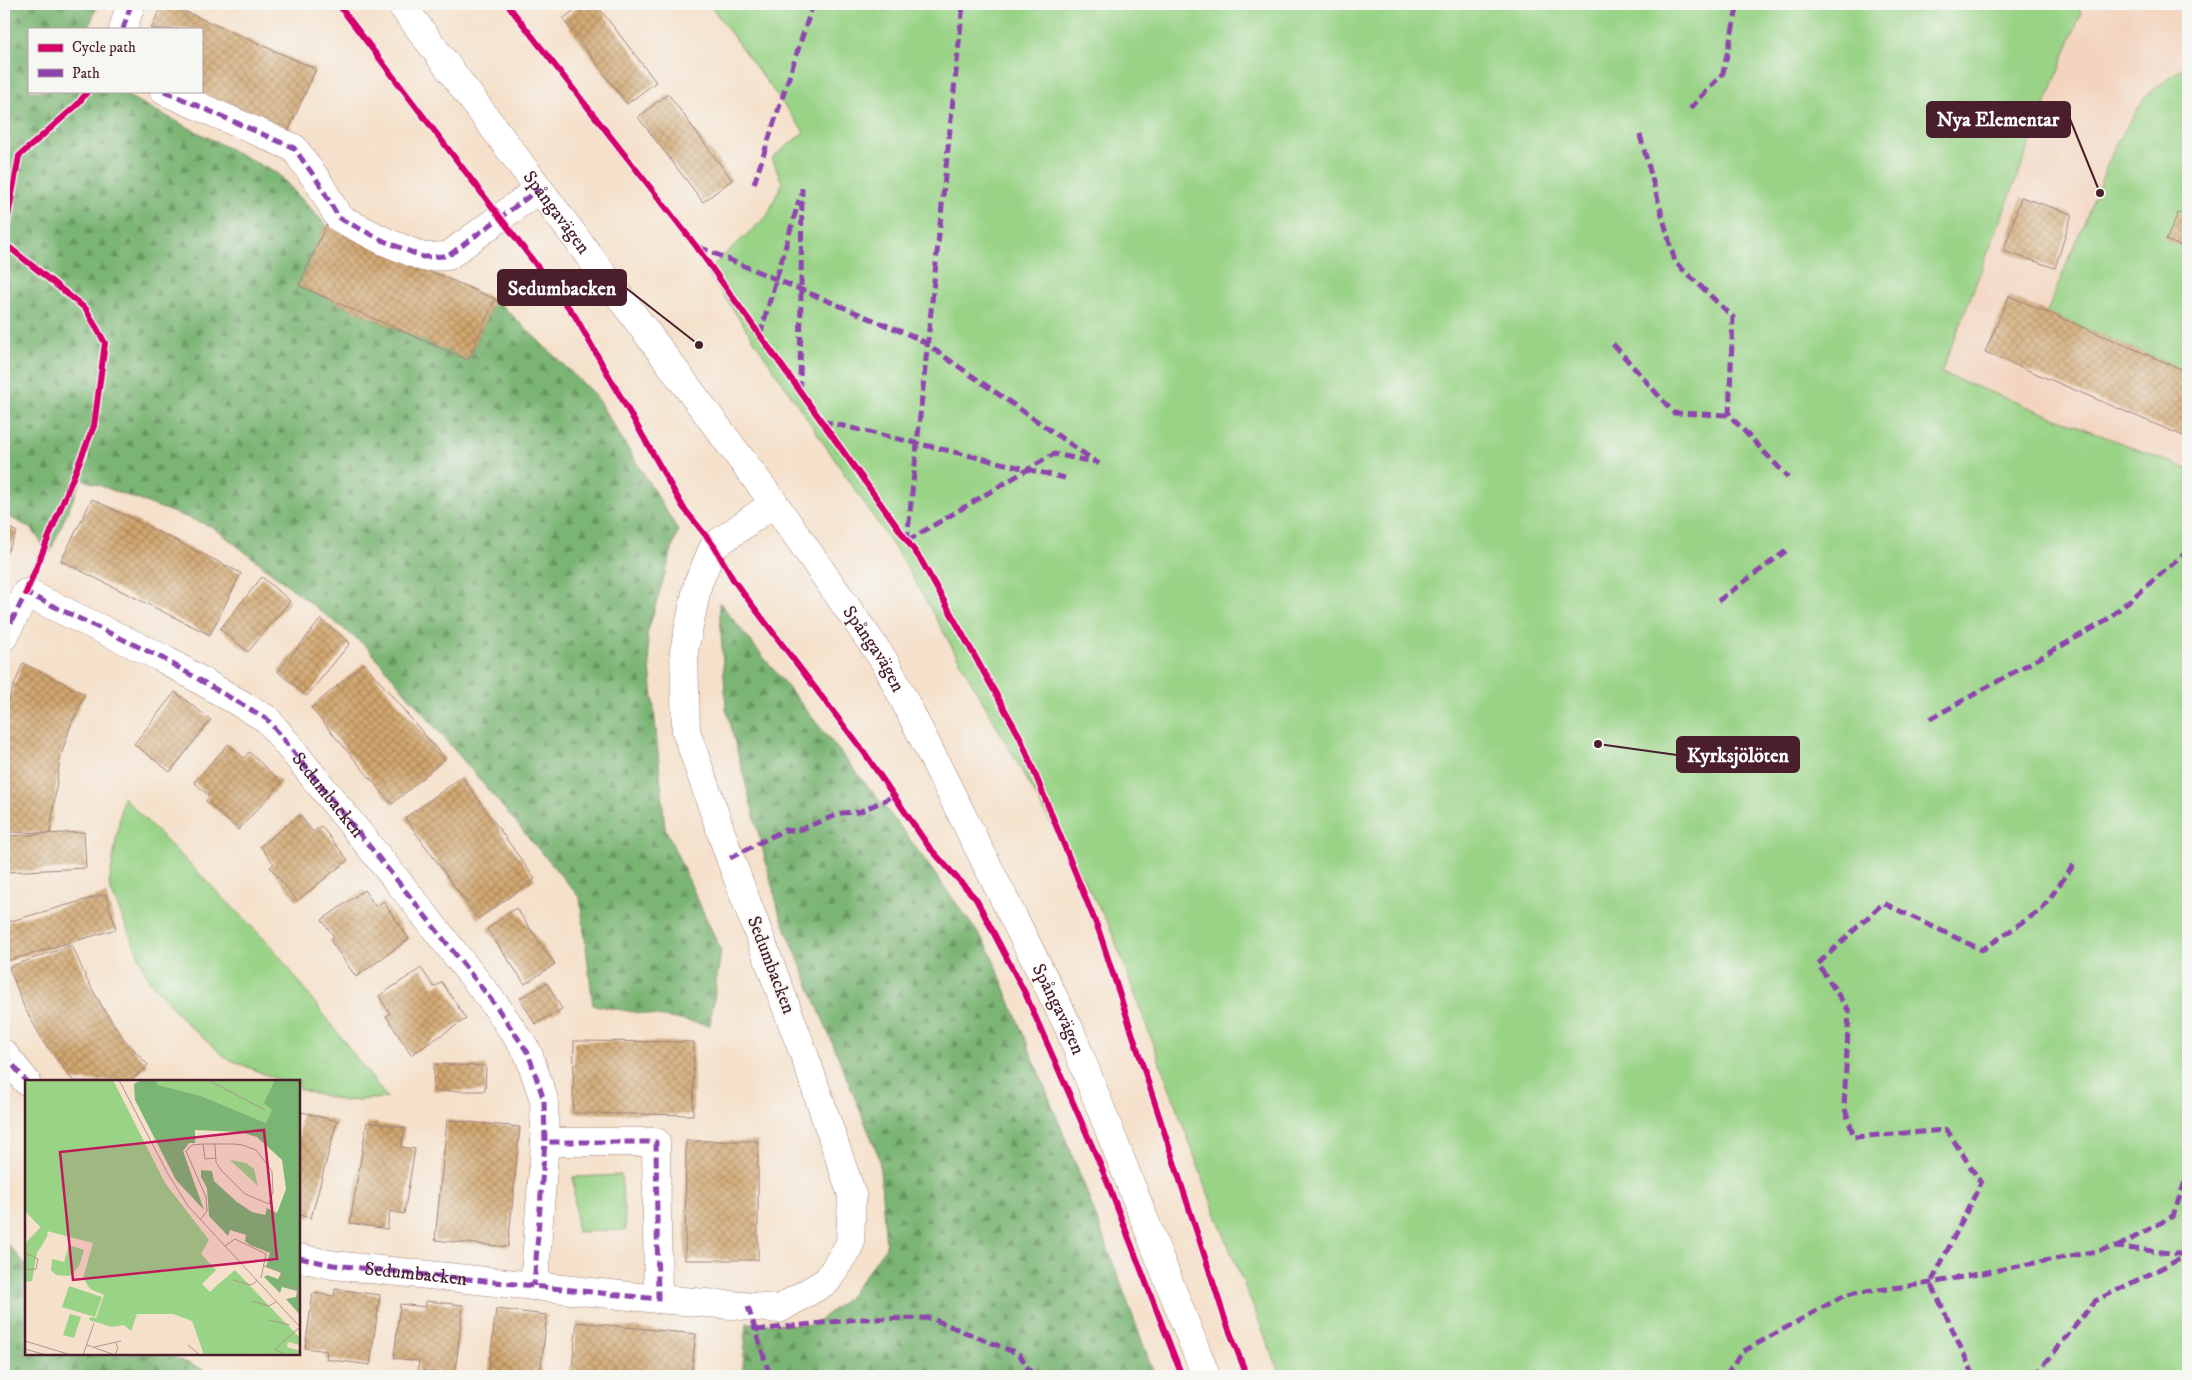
<svg xmlns="http://www.w3.org/2000/svg" width="2192" height="1380" font-family="'IM FELL DW Pica',serif">
<style>
.built{fill:#f3d4be}
.forest{fill:url(#forest-firs);stroke:#626a4f}
.park{fill:#99d386;stroke:#727958}
.building{fill:url(#building-cross-hatch)}
.lines{fill:none;stroke-linecap:round;stroke-linejoin:round}
.minor-casing{stroke:#a0807b;stroke-width:29}
.tertiary-casing{stroke:#a0807b;stroke-width:29}
.minor{stroke:#fff;stroke-width:28}
.tertiary{stroke:#fff;stroke-width:28}
.quiet{stroke:#8e44ad;stroke-width:5;stroke-dasharray:10 5;stroke-linecap:butt}
.cycleway-casing{stroke:#f6f6f2;stroke-width:9}
.cycleway{stroke:#d6006c;stroke-width:6}
.labels{text-anchor:middle;dominant-baseline:central;stroke-width:4.5;stroke-linejoin:round;paint-order:stroke}
.street-label{font-size:19px;fill:#4a1f2b;stroke:#f6f6f2}
.inset-road{fill:none;stroke:#b1938b;stroke-width:1}
.view{fill:#c2185b;fill-opacity:0.15;stroke:#c2185b;stroke-width:2.5}
.inset-edge{fill:none;stroke:#4a1f2b;stroke-width:2.5}
.leader{fill:none;stroke:#4a1f2b;stroke-width:2}
.callout-dot{fill:#4a1f2b;stroke:#f6f6f2;stroke-width:2}
.callout{fill:#4a1f2b;stroke:#4a1f2b;stroke-width:2}
.callout-label{font-size:20px;text-anchor:middle;font-weight:bold;fill:#fff}
</style>
<defs>
<pattern id="forest-firs" width="22" height="20" patternUnits="userSpaceOnUse" patternTransform="scale(1.25)"><rect width="22" height="20" fill="#7ab573"/><path d="M5 1l3.5 6h-7zM16 11l3.5 6h-7z" fill="#66935f"/></pattern>
<pattern id="building-cross-hatch" width="8" height="8" patternUnits="userSpaceOnUse" patternTransform="scale(1.25)"><rect width="8" height="8" fill="#d1a76f"/><path d="M0 0l8 8M0 8l8-8" fill="none" stroke="#ac875b"/></pattern>
</defs>
<rect width="100%" height="100%" fill="#f6f6f2"/>
<filter id="ink" filterUnits="userSpaceOnUse"><feTurbulence type="fractalNoise" baseFrequency=".02" numOctaves="2"/><feDisplacementMap in="SourceGraphic" scale="10" xChannelSelector="R" yChannelSelector="G"/><feConvolveMatrix kernelMatrix="1 2 1 2 8 2 1 2 1" color-interpolation-filters="sRGB"/></filter>
<filter id="wash" filterUnits="userSpaceOnUse"><feTurbulence type="fractalNoise" baseFrequency=".0096" numOctaves="4" result="noise"/><feDisplacementMap in="SourceGraphic" scale="20" xChannelSelector="R" yChannelSelector="G"/><feGaussianBlur stdDeviation="1.12" result="paint"/><feColorMatrix in="noise" values="0 0 0 0 0 0 0 0 0 0 0 0 0 0 0 0 0 1.4 0 .05"/><feComposite in="paint" operator="in"/></filter>
<g filter="url(#wash)">
<rect width="100%" height="100%" fill="#f5e1cb"/>
<!-- built -->
<path class="built" d="M2077,4H2188V469L1941,374L2081,13Z"/>
<!-- forest -->
<path class="forest" d="M4,4H98L88,29H29V91H118L278,174L326,225L299,286L468,360L495,299L595,395L678,530L647,634L665,828L721,951L710,1025L593,1005L580,898L367,647L213,527L82,479L49,554L32,529L4,514Z
M719,602L903,830L988,947L1083,1182L1155,1376H742L747,1323L813,1325L848,1298L886,1247L879,1157L779,912L726,708Z
M4,1240L26,1265V1354H166L219,1376H4Z"/>
<!-- park -->
<path class="park" d="M709,4H2077L2081,13L1941,373L2188,469V1376H1281L1218,1220L1110,927L904,562L707,271L767,216L782,183L772,158L804,132Z
M2188,63V372L2047,312L2117,142L2146,96Z
M123,797L274,949L387,1098L344,1101L299,1089V1081H281L226,1058L185,1022L149,980L109,886Z
M621,1175L626,1230L577,1232L573,1177Z"/>
<g id="blocks">
<!-- building -->
<path class="building" d="M162,4H168L316,69L288,132L196,91H201V29H151Z
M582,4H596L656,82L627,104L563,19Z
M668,94L732,180L703,202L638,117Z
M2021,197L2072,214L2055,268L2004,251Z
M2178,213L2188,217V249L2166,240Z
M326,225L495,299L468,360L299,286Z
M2009,296L2188,372V438L1985,352Z
M92,499L241,573L210,635L61,561Z
M4,525L17,532L4,558Z
M262,577L290,601L248,652L220,629Z
M321,619L350,643L307,696L278,672Z
M23,663L85,694L70,727L60,759L50,833L4,832V711Z
M364,663L445,759L392,804L311,708Z
M175,692L211,720L170,772L134,744Z
M228,744L244,758L249,752L282,783L238,830L206,801L209,796L194,782Z
M462,777L535,879L478,919L405,818Z
M300,815L313,832L321,826L348,860L297,901L270,867L274,864L260,846Z
M84,832L86,868L4,872V836Z
M364,890L376,907L383,901L409,939L356,977L330,940L334,937L322,920Z
M106,894L116,929L4,962V923Z
M516,908L555,964L525,984L487,929Z
M72,945L86,978L103,1008L123,1038L148,1065L131,1081H73L45,1044L24,1007L9,967Z
M421,968L434,987L442,982L466,1019L411,1055L386,1016L390,1014L379,996Z
M547,983L562,1009L535,1024L520,998Z
M574,1041L694,1042L693,1115L573,1113Z
M434,1064L486,1066L485,1091H433Z
M302,1112L337,1121L311,1218L299,1215V1124Z
M447,1120L520,1127L508,1247L435,1240Z
M367,1122L405,1128L401,1147L415,1149L404,1214L390,1211L387,1229L350,1223Z
M686,1141H758V1260H685Z
M335,1289L380,1295L370,1365L326,1359L327,1351L305,1348L313,1293L334,1296Z
M426,1301L463,1305L455,1374L418,1370L419,1361L394,1358L400,1304L425,1307Z
M496,1309L547,1315L540,1376H488Z
M577,1322L696,1334L691,1376H571Z"/>
</g>
</g>
<g filter="url(#ink)">
<use href="#blocks" fill-opacity="0" stroke="#a0807b" stroke-width="1"/>
<g class="lines">
<!-- minor casing -->
<g class="minor-casing">
<g id="minor">
<path d="M123,29L131,4"/>
<path d="M164,91L294,148L319,183L339,218L384,241L423,257L448,256L539,189"/>
<path d="M4,636L26,593L162,658L267,719L412,899L496,1006L528,1053L544,1100L545,1142L534,1286"/>
<path d="M4,1054L26,1081"/>
<path id="s1" d="M299,1258L333,1265L658,1299L656,1142H545"/>
<path d="M658,1299L779,1309L827,1281L850,1244L852,1195L805,1057L730,858L686,731L684,651L698,583L714,546L774,503"/>
</g>
</g>
<!-- tertiary casing -->
<g class="tertiary-casing">
<g id="tertiary">
<path id="s2" d="M401,4L774,503L885,662L1069,1028L1206,1376"/>
</g>
</g>
<!-- minor -->
<use href="#minor" class="minor"/>
<!-- tertiary -->
<use href="#tertiary" class="tertiary"/>
<!-- quiet -->
<g class="quiet">
<path d="M123,29L131,4"/>
<path d="M164,91L294,148L319,183L339,218L384,241L423,257L448,256L539,189"/>
<path d="M1690,109L1723,73L1738,4"/>
<path d="M1640,135L1675,262L1733,317L1729,415L1788,477"/>
<path d="M754,184L813,4"/>
<path d="M699,247L919,339L1099,464"/>
<path d="M760,335L799,200"/>
<path d="M1613,344L1674,413L1729,415"/>
<path d="M800,391L802,188"/>
<path d="M822,421L1065,478"/>
<path d="M907,541L963,4"/>
<path d="M907,541L1054,454L1094,462"/>
<path d="M1718,601L1786,551"/>
<path id="s3" d="M4,636L26,593L162,658L267,719L412,899L496,1006L528,1053L544,1100L545,1142L534,1286"/>
<path d="M1930,719L2104,622L2188,551"/>
<path d="M730,858L784,830L796,831L842,813L859,812L894,796"/>
<path d="M4,1054L26,1081"/>
<path d="M2117,1247L2173,1216L2188,1173"/>
<path d="M299,1258L333,1265L658,1299L656,1142H545"/>
<path d="M748,1307L770,1376"/>
<path d="M756,1330L859,1319L930,1318L1019,1354L1033,1376"/>
<path d="M1726,1376L1742,1352L1847,1294L1931,1283L2117,1247L2188,1255"/>
<path d="M1974,1376L1931,1283L1981,1183L1947,1130L1854,1137L1844,1106L1849,1011L1818,964L1883,903L1982,950L2042,909L2075,863"/>
<path d="M2035,1376L2095,1301L2186,1256"/>
</g>
<!-- cycleway casing -->
<g class="cycleway-casing">
<path id="cycleway" d="M338,4L575,316L683,507L714,546L734,581L866,755L929,847L976,899L1025,993L1103,1171L1182,1376
M507,4L696,246L921,560L1020,737L1099,931L1226,1322L1247,1376
M4,239L19,156L77,105L88,91
M4,243L86,309L105,343L94,426L26,593"/>
</g>
<!-- cycleway -->
<use href="#cycleway" class="cycleway"/>
</g>
</g>
<g class="labels">
<!-- street labels -->
<g class="street-label">
<text stroke="none"><textPath href="#s2" startOffset="260">Spångavägen</textPath></text>
<text stroke="none"><textPath href="#s2" startOffset="800">Spångavägen</textPath></text>
<text stroke="none"><textPath href="#s3" startOffset="418">Sedumbacken</textPath></text>
<text transform="translate(771 965) rotate(69)">Sedumbacken</text>
<text stroke="none"><textPath href="#s2" startOffset="1205">Spångavägen</textPath></text>
<text stroke="none"><textPath href="#s1" startOffset="118">Sedumbacken</textPath></text>
</g>
</g>
<!-- overview -->
<g transform="translate(25 1080)">
<rect width="275" height="275" fill="#f5e1cb"/>
<path d="M130,0H244L249,2L248,30L241,43L176,16L132,5ZM16,147L23,151L22,157L12,173L7,201L0,202V163ZM210,190L275,258V265L263,262L262,267L275,271V275H211L189,208ZM112,234L106,251L99,245L87,247Z" fill="#99d386"/>
<path d="M116,0H130L133,5L176,16L241,43L247,30L239,23L249,2L244,0H275V235L261,219L271,217L272,211L257,207L255,213L239,197L242,195L253,199L256,193L241,187L245,173L225,165L220,161L221,155L205,150L203,156L184,136L182,108L176,97V90L187,91L189,101L212,122L227,132L240,135L242,128L252,133L261,109L257,80L232,57L215,52L170,50V63H164L158,71L179,130L151,100L110,20L109,4Z" fill="#7ab573"/>
<path d="M0,0H88L140,103L184,160L176,174L191,190L177,204L185,212L195,203L250,262L245,267L247,275H179L167,241L148,234H112L87,247L64,240L65,237L71,238L79,215L65,209L58,198L68,163L18,150L0,131ZM205,80L221,83L229,89L233,106ZM44,165L59,170L54,186L45,196L31,195L26,190L27,179L39,182ZM44,206L77,217L70,237L37,227ZM45,234L56,237L49,258L38,255Z" fill="#99d386"/>
<path class="inset-road" d="M94,0L143,94L163,126L275,247M183,0L240,30M190,64L191,82L196,90L220,114L244,124L248,112L247,91L231,70L217,65L209,64H178L180,79L190,78M175,140L182,131L181,117L161,71L167,65L178,64M200,166L210,159L241,174L236,198M0,173L13,179L11,189L0,190M239,186L257,192L256,204L274,209L272,218L275,225M208,200L226,205L232,201M227,221L244,226L251,222M244,240L265,245M0,261L46,275M62,265L90,275L93,268L91,263M163,265L175,275M69,267L96,261M0,269L21,275M58,275L69,243M260,275L250,269L275,247"/>
<path class="view" d="M239,50L252,179L48,200L35,72Z"/>
<rect width="275" height="275" class="inset-edge"/>
</g>
<!-- callouts -->
<path class="leader" d="M2100 193L2070 119M699 345L626 288M1598 744L1677 755"/>
<g class="callout-dot">
<circle cx="2100" cy="193" r="5"/>
<circle cx="699" cy="345" r="5"/>
<circle cx="1598" cy="744" r="5"/>
</g>
<g class="callout">
<rect x="1927" y="102" width="143" height="35" rx="5"/>
<rect x="498" y="270" width="128" height="35" rx="5"/>
<rect x="1677" y="737" width="122" height="35" rx="5"/>
</g>
<g class="callout-label">
<text x="1998" y="126">Nya Elementar</text>
<text x="562" y="295">Sedumbacken</text>
<text x="1738" y="762">Kyrksjölöten</text>
</g>
<!-- margin -->
<rect width="2192" height="1380" fill="none" stroke="#f6f6f2" stroke-width="20"/>
<!-- legend -->
<rect x="28" y="28" width="175" height="65" fill="#f6f6f2" stroke="#b1a0a2"/>
<rect x="38" y="44" width="25" height="8" fill="#d6006c" stroke="#b1a0a2"/>
<text x="72" y="52" font-size="15" fill="#4a1f2b">Cycle path</text>
<rect x="38" y="69" width="25" height="8" fill="#8e44ad" stroke="#b1a0a2"/>
<text x="72" y="78" font-size="15" fill="#4a1f2b">Path</text>
</svg>
